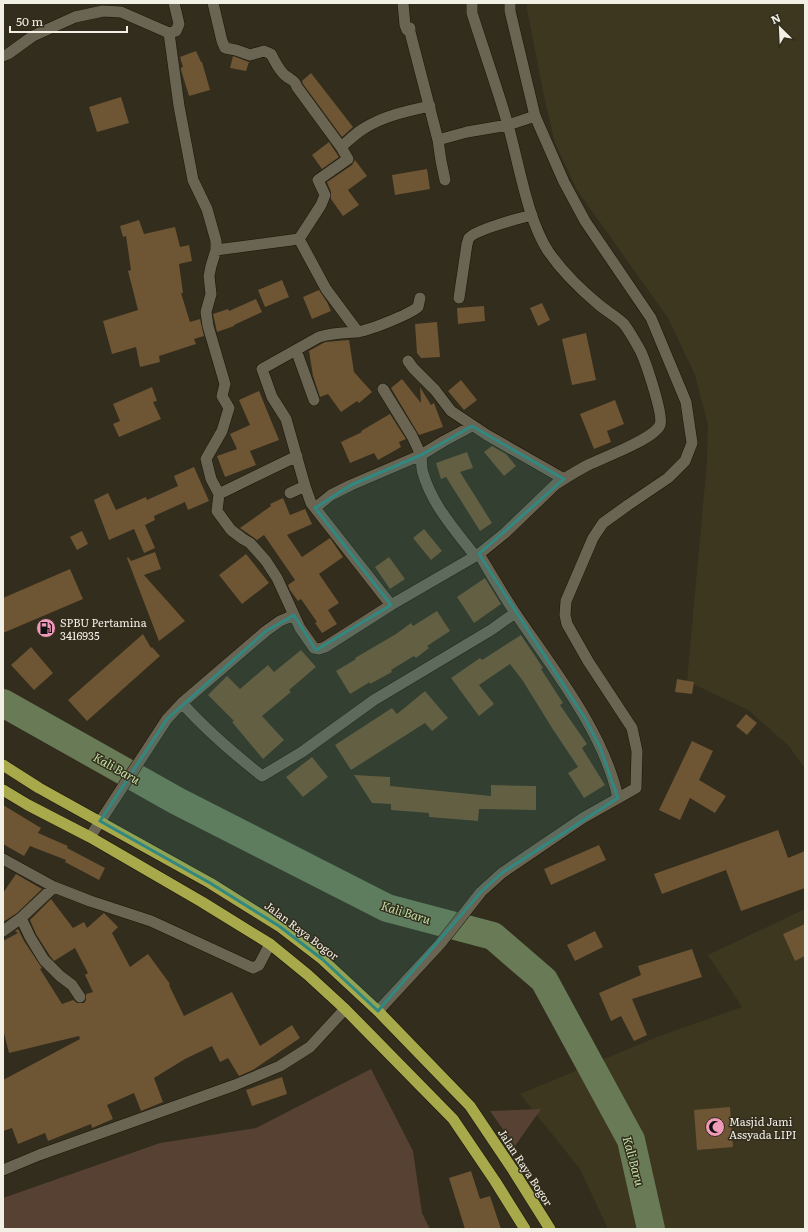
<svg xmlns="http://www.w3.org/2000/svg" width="808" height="1232" font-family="Literata,serif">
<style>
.built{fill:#3e3720}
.green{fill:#564133}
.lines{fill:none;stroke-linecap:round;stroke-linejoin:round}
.river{stroke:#687b56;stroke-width:28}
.building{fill:#6e5534}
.minor-casing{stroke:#1a1506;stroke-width:12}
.tertiary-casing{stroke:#1a1506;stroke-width:12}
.trunk-casing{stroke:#1a1506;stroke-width:12}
.minor{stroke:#6a6453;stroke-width:11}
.tertiary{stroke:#6a6453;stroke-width:11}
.trunk{stroke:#a7a94a;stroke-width:11}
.marked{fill:#318880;fill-opacity:0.2;stroke:#318880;stroke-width:3;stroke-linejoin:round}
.labels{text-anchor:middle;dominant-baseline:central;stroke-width:3;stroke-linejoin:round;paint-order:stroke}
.poi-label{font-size:11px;fill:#f2efe5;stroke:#322d1d;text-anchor:start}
.street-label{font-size:11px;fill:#f2efe5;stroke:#322d1d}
.water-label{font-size:12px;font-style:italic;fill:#c2e2a5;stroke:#322d1d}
</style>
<rect width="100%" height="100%" fill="#322d1d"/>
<!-- built -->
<path class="built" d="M527,3H805V769L789,746L748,710L687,681L707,462L708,425L695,375L668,318L577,190L555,143L544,96L527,9Z
M805,909V1229H608L580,1169L520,1094L657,1037L742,1007L708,955Z"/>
<!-- green -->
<path class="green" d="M371,1069L413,1151L422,1213L430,1229H3V1198L160,1143L256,1128Z
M541,1109L515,1146L490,1111Z"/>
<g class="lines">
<!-- river -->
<path class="river" d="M3,703L177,801L387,908L493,936L544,980L631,1140L651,1229"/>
</g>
<!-- building -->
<path class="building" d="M196,51L201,62H202L210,90L189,96L181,70V68L183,67L180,57Z
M233,56L249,62L246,71L230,68Z
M311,73L353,127L342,137L303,84L302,81Z
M121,97L129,123L97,132L89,107Z
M329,142L339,157L322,169L312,155Z
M355,160L367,176L348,190L359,205L343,216L331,199V192L327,182L352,165Z
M427,169L430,189L395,195L392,175Z
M139,220L144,234L175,227L180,247L189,245L192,261L179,264L183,293H181L190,322L200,319L204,336L194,339L196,344L159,356L160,362L140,367L136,347L112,354L103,321L138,310L128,271L131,270L126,236L123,237L120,226Z
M282,280L289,297L265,307L258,290Z
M319,290L327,302L331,311L312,319L303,297Z
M256,299L262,312L234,325V326L217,332L213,314L228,309L229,311Z
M542,303L550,320L538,326L530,308Z
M484,306L485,321L458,324L457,308Z
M437,322L440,357L421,358L417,353L415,324Z
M586,333L596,380L572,385L562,339Z
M349,340L354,372L372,392L359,403L357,401L341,412L328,394L320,397L313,376L309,351L325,342Z
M402,379L421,403L420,387L431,405L434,403L443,427L419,435L391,388Z
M461,380L477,400L464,410L448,391Z
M152,387L157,401L153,402L161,419L119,437L113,424L120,421L113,404Z
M259,391L279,440L250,451L256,465L225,477L217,456L237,449L230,434L250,425L239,400Z
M615,400L624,424L607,431L611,442L594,449L580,414Z
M390,414L406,439L399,442L401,447L378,460L374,453L350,463L341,442L362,432L361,431Z
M492,446L506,454L516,466L504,476L484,452Z
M467,452L473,468L460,472L492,523L480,531L446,477L441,479L436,463Z
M194,467L209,501L188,510L185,502L154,516L155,520L145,525L155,548L144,553L134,529L109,540L94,500L108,493L116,510L146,497L147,500L178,486L174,476Z
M283,498L290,515L305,509L312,524L287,535L302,557L330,538L343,557L319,574L339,603L328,610L337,624L322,633L315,623L317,622L301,599L298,601L290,590L288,585L295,580L264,535L257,540L240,528L271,506L270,504Z
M424,529L442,551L431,560L413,538Z
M82,531L88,544L77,550L70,537Z
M155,552L161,569L144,575L185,621L159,641L127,558L128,557L131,561Z
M246,554L269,583L242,604L219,575Z
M389,557L405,579L390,589L375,567Z
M70,569L83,599L3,633V598Z
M485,578L501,604L474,623L457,597Z
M437,611L450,631L427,646L429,648L416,658L414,656L391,670L392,672L370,684V682L350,694L336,671L356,659L355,658L396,634L411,623L413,626Z
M143,634L151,648L152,647L160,656L87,721L68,700Z
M521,635L543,668L541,669L563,703L560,705L587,744L582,748L605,785L584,798L568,773L578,767L552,728L523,681L510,664L479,685L494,704L479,716L451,678L480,658L482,660Z
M31,647L53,673L34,690L11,665Z
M301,650L316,667L289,690L291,692L262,716L284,740L263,759L232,722L234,721L208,695L227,676L240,689L268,665L274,672Z
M677,679L694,682L692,694L675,692Z
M425,691L448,718L432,731L425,723L351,770L335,745L392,708L397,714Z
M746,714L757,723L747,735L736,726Z
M692,741L713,751L699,780L726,796L715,813L690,798L680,820L659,810Z
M312,757L328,777L303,797L286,777Z
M354,775L390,777V786L491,796V785L536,786V810L479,809L478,821L429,817V813L391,810V804L372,803Z
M3,805L41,828L38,833L68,846L67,848L105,868L99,880L65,862L66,860L30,846L24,856L3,844Z
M778,830L788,858L805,851V888L741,911L726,870L662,894L654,874Z
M599,845L606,860L551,885L544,869Z
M16,874L42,889L17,913L3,922V893Z
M51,899L73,928L84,922L87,928L104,913L118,927L112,933L130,967L148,954L170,984L169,985L184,1016L232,992L260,1046L292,1025L300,1038L253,1070L239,1076L228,1058L220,1062L212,1046L185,1059L154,1078L163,1102L141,1111L134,1093L107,1105L113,1119L92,1128L91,1124L48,1141L45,1133L18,1144L12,1128L3,1131V1080L80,1039L79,1036L9,1053L3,1029V941L18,933L15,931L18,929L24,941L42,968L40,969L62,1004L73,1000L77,1003H84L86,1000V994L93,992L85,975L88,973L75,948L54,961L50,956L36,934L30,920Z
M805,924V956L795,961L783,934Z
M595,931L603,947L575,961L567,945Z
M692,949L702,977L632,999L647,1035L634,1041L621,1016L611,1021L599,993L641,975L638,966Z
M282,1077L287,1094L252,1106L246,1090Z
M730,1107L733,1147L697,1150L694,1110Z
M471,1171L480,1199L490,1196L501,1229H465L449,1178Z"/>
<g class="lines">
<!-- minor casing -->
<g class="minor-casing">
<path id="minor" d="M213,3L222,41L225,48L236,50L250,55L264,51L271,54C275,61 279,71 286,76C292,81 294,79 297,87L341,147
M403,3L405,25L407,30L410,28V32L438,140
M169,33L179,106L193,180L207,209L216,241V250L211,266L209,276L211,294L206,312L208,326L225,384L222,396L229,408L222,431L206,459L211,479L219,494L217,511L231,530L243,539L250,543L266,561L277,578L294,615
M3,56L8,54L33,36L75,17L103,11L121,12L169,33L176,31L179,24L174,3
M445,180L441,161L438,140L467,132L508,125L535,116
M299,239L326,289L358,332
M216,250L299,239L321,205L325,195L318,180L348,159L341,147C348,141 355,134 363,129C383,116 407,111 430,106
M459,298L467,244C468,242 468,239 469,238C475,230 520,218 532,215
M296,350L314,400
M408,361L413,368L435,390L451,411L487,435L564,479
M383,389L412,436L421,455L444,441L472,426
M305,486L286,419L272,397L262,369L319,337C331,333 343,333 356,332C368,331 408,315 418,307L420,298
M290,493L305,486L311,503L391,605
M219,494L297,456
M315,508L331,495L351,485L421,455C422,461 421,468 423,473C432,505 456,531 475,556
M479,554C491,574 503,595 516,614C553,669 604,732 618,798
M182,703C206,730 233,753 262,776L302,752L374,700L491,630L515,613
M90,837L167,719L182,703L266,631L280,621L294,615L300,628L314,648L319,649L325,647L391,605L479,554L505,533L556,484C567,477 578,470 590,464C605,457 654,439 660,425C664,415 645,360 640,350C635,341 630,332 624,324C616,316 606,311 598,304C580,289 561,270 548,251C527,218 519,164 508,125C497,87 484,51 472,13V3
M3,859L54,887L90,901L151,921L253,968L259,965L270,944
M21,918L30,937L44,960L60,976L72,985L80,997
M3,931L21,918L54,887
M3,1170L39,1155L235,1085L280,1066L310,1047L345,1009"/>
</g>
<!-- tertiary casing -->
<g class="tertiary-casing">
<path id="tertiary" d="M378,1011L440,944L481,892L502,873L583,818L636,788L637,751L632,728L588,661L567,624L565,615L566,601L593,538L603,523L628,505L668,478L685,461L692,443L686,402L651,318L585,221L564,182L535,116L510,11V3"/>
</g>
<!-- trunk casing -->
<g class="trunk-casing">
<path id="trunk" d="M3,765L39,788L210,883L279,926L322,959L378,1011L470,1106L513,1170L550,1229
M3,790L28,805L90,837L202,902L270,944L308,975L345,1009L453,1119L495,1181L525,1229"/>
</g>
<!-- minor -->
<use href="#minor" class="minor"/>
<!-- tertiary -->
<use href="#tertiary" class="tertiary"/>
<!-- trunk -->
<use href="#trunk" class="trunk"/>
</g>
<!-- marked area -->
<path class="marked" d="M472,426L564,479L479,554L585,718L600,747L618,798L502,873L481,892L378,1011L322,959L279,926L210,883L100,821L167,719L266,631L294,615L316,650L391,605L315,508L351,485L421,455Z"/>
<!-- icons -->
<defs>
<g id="fuel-disc" transform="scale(1)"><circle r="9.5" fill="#ef9ab8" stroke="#322d1d"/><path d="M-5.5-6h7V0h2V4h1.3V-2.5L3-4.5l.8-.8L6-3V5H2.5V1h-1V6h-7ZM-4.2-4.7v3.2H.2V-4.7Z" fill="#111"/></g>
<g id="mosque-disc" transform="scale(1)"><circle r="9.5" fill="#ef9ab8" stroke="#322d1d"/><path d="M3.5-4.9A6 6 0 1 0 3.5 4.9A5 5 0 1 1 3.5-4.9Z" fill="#111"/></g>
</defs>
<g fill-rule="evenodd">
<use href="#fuel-disc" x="46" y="628"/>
<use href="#mosque-disc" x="715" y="1127"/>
</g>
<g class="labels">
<!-- poi labels -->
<g class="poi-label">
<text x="60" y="622">SPBU Pertamina<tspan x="60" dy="13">3416935</tspan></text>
<text x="729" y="1121">Masjid Jami<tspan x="729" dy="13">Assyada LIPI</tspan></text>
</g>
<!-- street labels -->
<g class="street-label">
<text transform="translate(302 930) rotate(37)">Jalan Raya Bogor</text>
<text transform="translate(526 1167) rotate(57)">Jalan Raya Bogor</text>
</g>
<!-- water labels -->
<g class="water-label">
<text transform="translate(117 768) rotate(29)">Kali Baru</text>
<text transform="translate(406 912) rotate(17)">Kali Baru</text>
<text transform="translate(634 1161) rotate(75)">Kali Baru</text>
</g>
</g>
<!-- border -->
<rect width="808" height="1232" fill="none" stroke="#f2efe5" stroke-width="8"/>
<!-- north arrow -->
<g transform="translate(780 28) rotate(336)" stroke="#322d1d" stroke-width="3" paint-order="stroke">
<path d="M0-3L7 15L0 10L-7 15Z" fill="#f2efe5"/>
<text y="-6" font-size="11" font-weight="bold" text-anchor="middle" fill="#f2efe5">N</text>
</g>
<!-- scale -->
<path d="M10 26v6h117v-6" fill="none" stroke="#f2efe5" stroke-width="2"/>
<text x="16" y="26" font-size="12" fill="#f2efe5" stroke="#322d1d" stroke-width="3" paint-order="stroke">50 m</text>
</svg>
